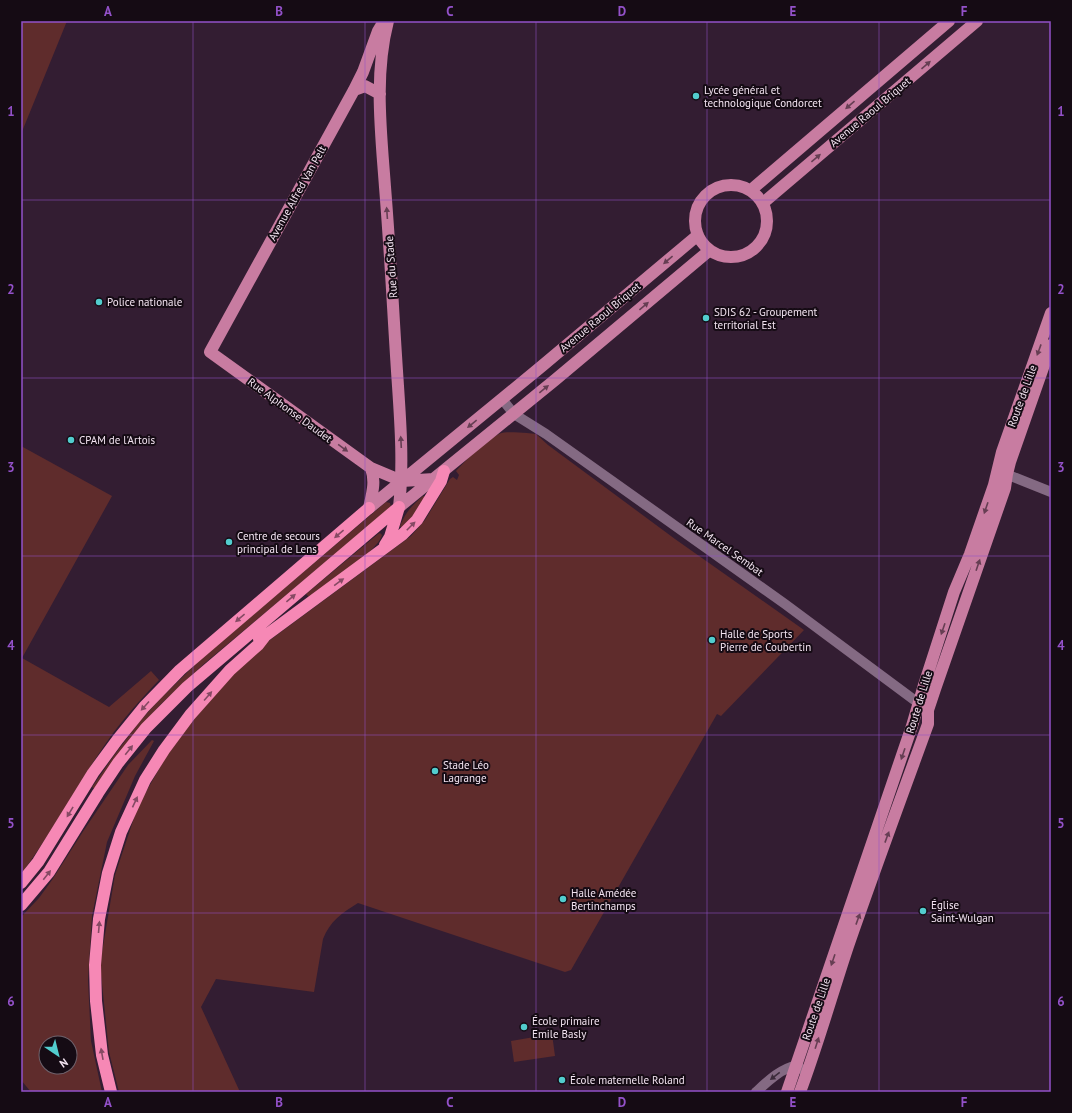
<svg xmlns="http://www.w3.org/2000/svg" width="1072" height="1113" font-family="'PT Sans',sans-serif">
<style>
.green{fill:#5f2c2c;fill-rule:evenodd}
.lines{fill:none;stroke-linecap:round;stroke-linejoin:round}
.minor{stroke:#846a83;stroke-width:10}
.major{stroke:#c87ca1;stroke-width:12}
.highway{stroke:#f688b5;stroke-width:12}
.oneway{fill:#663e53}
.oneway2{fill:#864a64}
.oneway3{fill:#3c2c3b}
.grid{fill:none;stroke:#9351c9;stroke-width:1;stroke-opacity:0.55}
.poi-dot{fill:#52cdce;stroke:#150b14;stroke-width:1.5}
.labels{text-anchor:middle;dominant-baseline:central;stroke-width:4;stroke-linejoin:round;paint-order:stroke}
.poi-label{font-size:11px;fill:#f3e4f1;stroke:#150b14;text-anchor:start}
.street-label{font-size:11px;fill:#f3e4f1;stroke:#150b14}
.neatline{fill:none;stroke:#9351c9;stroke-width:1.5}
.grid-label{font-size:13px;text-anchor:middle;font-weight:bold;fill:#9351c9}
</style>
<rect width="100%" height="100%" fill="#331d32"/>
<!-- green -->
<path class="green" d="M21,21H67L21,134Z
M527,433L536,434L548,445L675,539L804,630L721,716L717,714L571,970L565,972L358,903C342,913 330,921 323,939L314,992L216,979L201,1007L240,1092H119L109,1052L100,964L115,875L138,806L167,755L221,684L266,643L411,536L425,520L450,479L453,477L457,480L459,475L456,471C467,459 484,441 499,434C506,431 518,433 527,433Z
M21,446L112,496L22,658L109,707L151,671L159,680C140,700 121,721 106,743C76,786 52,833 21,874Z
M423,496L425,497L417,511L402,528L400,526C405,513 412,505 423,496Z
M386,502L390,503L391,507L205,663L161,704L144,723L95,789L92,787L115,754L140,721L159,700L201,659Z
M380,533L382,535C378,552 324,585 309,597L306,594L378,534Z
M152,740L154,741L135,776L107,842L92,916L88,980L91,1041L102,1092H31L21,1080V917L39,898L52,880L84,830L128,765ZM46,1043H70V1067H46Z
M552,1034L555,1056L514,1062L511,1041Z"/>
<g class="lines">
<!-- minor -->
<path class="minor" d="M502,399L514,414L546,434L785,604L925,708
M1001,472L1051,492
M756,1092C768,1081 780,1069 797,1065L801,1069"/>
<!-- major -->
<path class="major" d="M384,21L378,31L363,72L354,90L210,352L371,468L402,481L434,479
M388,21C374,75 381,132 385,187C390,248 393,310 397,371C400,417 404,462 399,507
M354,90L365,86L380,94
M695 221a36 36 0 1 1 72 0a36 36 0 1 1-72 0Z
M751,190L949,21
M763,203L977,21
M399,507L555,380L710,250
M369,508L542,366L698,235
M369,508C372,494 376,482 371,468
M787,1092L912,726L924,685L954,592L970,554L994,485L1002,452L1051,313
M800,1092C818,1044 832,994 848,946C874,871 901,798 928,724V710L935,689L1005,488L1007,474L1010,462L1051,345"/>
<!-- highway -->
<path class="highway" d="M385,545L390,537L399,507
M259,639L265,636L402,535L417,520L441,481L444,471
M21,883L38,862L93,773L118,739L144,707L180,670L369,508
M21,905L49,872L98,793L118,763L146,728L187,687L399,507
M111,1092L102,1055L96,1001L95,965L99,919L108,873L121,832L145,780L164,750L190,715L230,670L258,645L265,636"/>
</g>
<!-- one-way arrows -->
<defs><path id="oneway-solid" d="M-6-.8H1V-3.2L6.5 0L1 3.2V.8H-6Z"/></defs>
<g class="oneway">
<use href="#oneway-solid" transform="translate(926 65) rotate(-41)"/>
<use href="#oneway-solid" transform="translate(850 105) rotate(139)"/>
<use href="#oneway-solid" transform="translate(816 158) rotate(-40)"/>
<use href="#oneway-solid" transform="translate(387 213) rotate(-94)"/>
<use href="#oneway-solid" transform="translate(668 260) rotate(140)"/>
<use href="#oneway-solid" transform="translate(644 306) rotate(-40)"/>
<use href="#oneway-solid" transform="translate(1039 350) rotate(110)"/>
<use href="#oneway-solid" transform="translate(544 389) rotate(-39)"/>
<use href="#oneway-solid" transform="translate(472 424) rotate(141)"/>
<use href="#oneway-solid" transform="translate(401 442) rotate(-93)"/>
<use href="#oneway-solid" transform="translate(343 448) rotate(36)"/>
<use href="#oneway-solid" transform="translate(986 508) rotate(109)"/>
<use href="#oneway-solid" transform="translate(978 565) rotate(-71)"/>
<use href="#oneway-solid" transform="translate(943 629) rotate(109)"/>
<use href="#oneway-solid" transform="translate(903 754) rotate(109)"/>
<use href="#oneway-solid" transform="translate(887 837) rotate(-70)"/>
<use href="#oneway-solid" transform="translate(858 919) rotate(-70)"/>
<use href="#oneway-solid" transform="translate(833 960) rotate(109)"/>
<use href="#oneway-solid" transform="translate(817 1043) rotate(-72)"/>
</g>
<g class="oneway2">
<use href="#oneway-solid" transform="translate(411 526) rotate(-45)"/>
<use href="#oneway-solid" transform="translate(339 534) rotate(140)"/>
<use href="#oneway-solid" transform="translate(339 582) rotate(-36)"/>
<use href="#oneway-solid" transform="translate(291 598) rotate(-40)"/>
<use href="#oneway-solid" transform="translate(240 618) rotate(140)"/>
<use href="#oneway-solid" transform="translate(208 696) rotate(-49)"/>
<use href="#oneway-solid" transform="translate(145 706) rotate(132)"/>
<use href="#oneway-solid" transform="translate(129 750) rotate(-51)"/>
<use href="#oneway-solid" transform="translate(135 802) rotate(-65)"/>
<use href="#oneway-solid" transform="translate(70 812) rotate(121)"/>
<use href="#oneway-solid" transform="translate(47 875) rotate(-52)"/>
<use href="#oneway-solid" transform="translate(99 927) rotate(-85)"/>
<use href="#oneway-solid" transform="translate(102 1054) rotate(-100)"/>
</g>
<use class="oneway3" href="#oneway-solid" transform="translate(775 1076) rotate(142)"/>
<!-- grid -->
<path class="grid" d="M193,21V1092M365,21V1092M536,21V1092M707,21V1092M879,21V1092M21,200H1051M21,378H1051M21,556H1051M21,735H1051M21,913H1051"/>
<!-- markers -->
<g class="poi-dot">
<circle cx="696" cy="96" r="4"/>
<circle cx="99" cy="302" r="4"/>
<circle cx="706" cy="318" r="4"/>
<circle cx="71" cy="440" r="4"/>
<circle cx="229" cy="542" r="4"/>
<circle cx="712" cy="640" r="4"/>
<circle cx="435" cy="771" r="4"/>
<circle cx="563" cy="899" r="4"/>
<circle cx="923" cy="911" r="4"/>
<circle cx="524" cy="1027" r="4"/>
<circle cx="562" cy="1080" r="4"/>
</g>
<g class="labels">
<!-- poi labels -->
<g class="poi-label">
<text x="704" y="90">Lycée général et<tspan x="704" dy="13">technologique Condorcet</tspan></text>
<text x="107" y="302">Police nationale</text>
<text x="714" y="312">SDIS 62 - Groupement<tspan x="714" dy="13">territorial Est</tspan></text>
<text x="79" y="440">CPAM de l'Artois</text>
<text x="237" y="536">Centre de secours<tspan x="237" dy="13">principal de Lens</tspan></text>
<text x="720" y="634">Halle de Sports<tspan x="720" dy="13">Pierre de Coubertin</tspan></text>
<text x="443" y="765">Stade Léo<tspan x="443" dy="13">Lagrange</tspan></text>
<text x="571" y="893">Halle Amédée<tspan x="571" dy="13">Bertinchamps</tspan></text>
<text x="931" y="905">Église<tspan x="931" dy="13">Saint-Wulgan</tspan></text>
<text x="532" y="1021">École primaire<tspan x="532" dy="13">Emile Basly</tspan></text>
<text x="570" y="1080">École maternelle Roland</text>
</g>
<!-- street labels -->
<g class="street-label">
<text transform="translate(870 112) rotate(-40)">Avenue Raoul Briquet</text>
<text transform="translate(297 193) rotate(-61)">Avenue Alfred Van Pelt</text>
<text transform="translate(391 267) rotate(-94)">Rue du Stade</text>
<text transform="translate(600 317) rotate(-40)">Avenue Raoul Briquet</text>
<text transform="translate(1022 396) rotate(-70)">Route de Lille</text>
<text transform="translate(290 410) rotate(36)">Rue Alphonse Daudet</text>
<text transform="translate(725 547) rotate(35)">Rue Marcel Sembat</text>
<text transform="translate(919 702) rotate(-73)">Route de Lille</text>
<text transform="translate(816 1009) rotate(-71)">Route de Lille</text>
</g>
</g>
<!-- border -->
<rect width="1072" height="1113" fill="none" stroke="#150b14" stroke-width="44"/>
<!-- north arrow -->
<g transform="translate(58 1055) rotate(145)"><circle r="19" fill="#150b14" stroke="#6e626c"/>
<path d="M0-3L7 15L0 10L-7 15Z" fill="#52cdce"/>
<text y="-6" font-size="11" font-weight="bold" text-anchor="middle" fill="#f3e4f1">N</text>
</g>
<rect x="22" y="22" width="1028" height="1069" class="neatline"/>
<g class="grid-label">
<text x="108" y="16">A</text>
<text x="279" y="16">B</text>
<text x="450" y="16">C</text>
<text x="622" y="16">D</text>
<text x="793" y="16">E</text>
<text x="964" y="16">F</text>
<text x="11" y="116">1</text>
<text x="1061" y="116">1</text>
<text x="11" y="294">2</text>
<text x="1061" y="294">2</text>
<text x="11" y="472">3</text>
<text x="1061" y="472">3</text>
<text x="11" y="650">4</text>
<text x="1061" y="650">4</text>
<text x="11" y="828">5</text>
<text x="1061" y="828">5</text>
<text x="11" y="1006">6</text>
<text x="1061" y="1006">6</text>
<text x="108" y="1107">A</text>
<text x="279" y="1107">B</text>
<text x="450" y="1107">C</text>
<text x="622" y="1107">D</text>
<text x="793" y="1107">E</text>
<text x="964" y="1107">F</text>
</g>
</svg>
